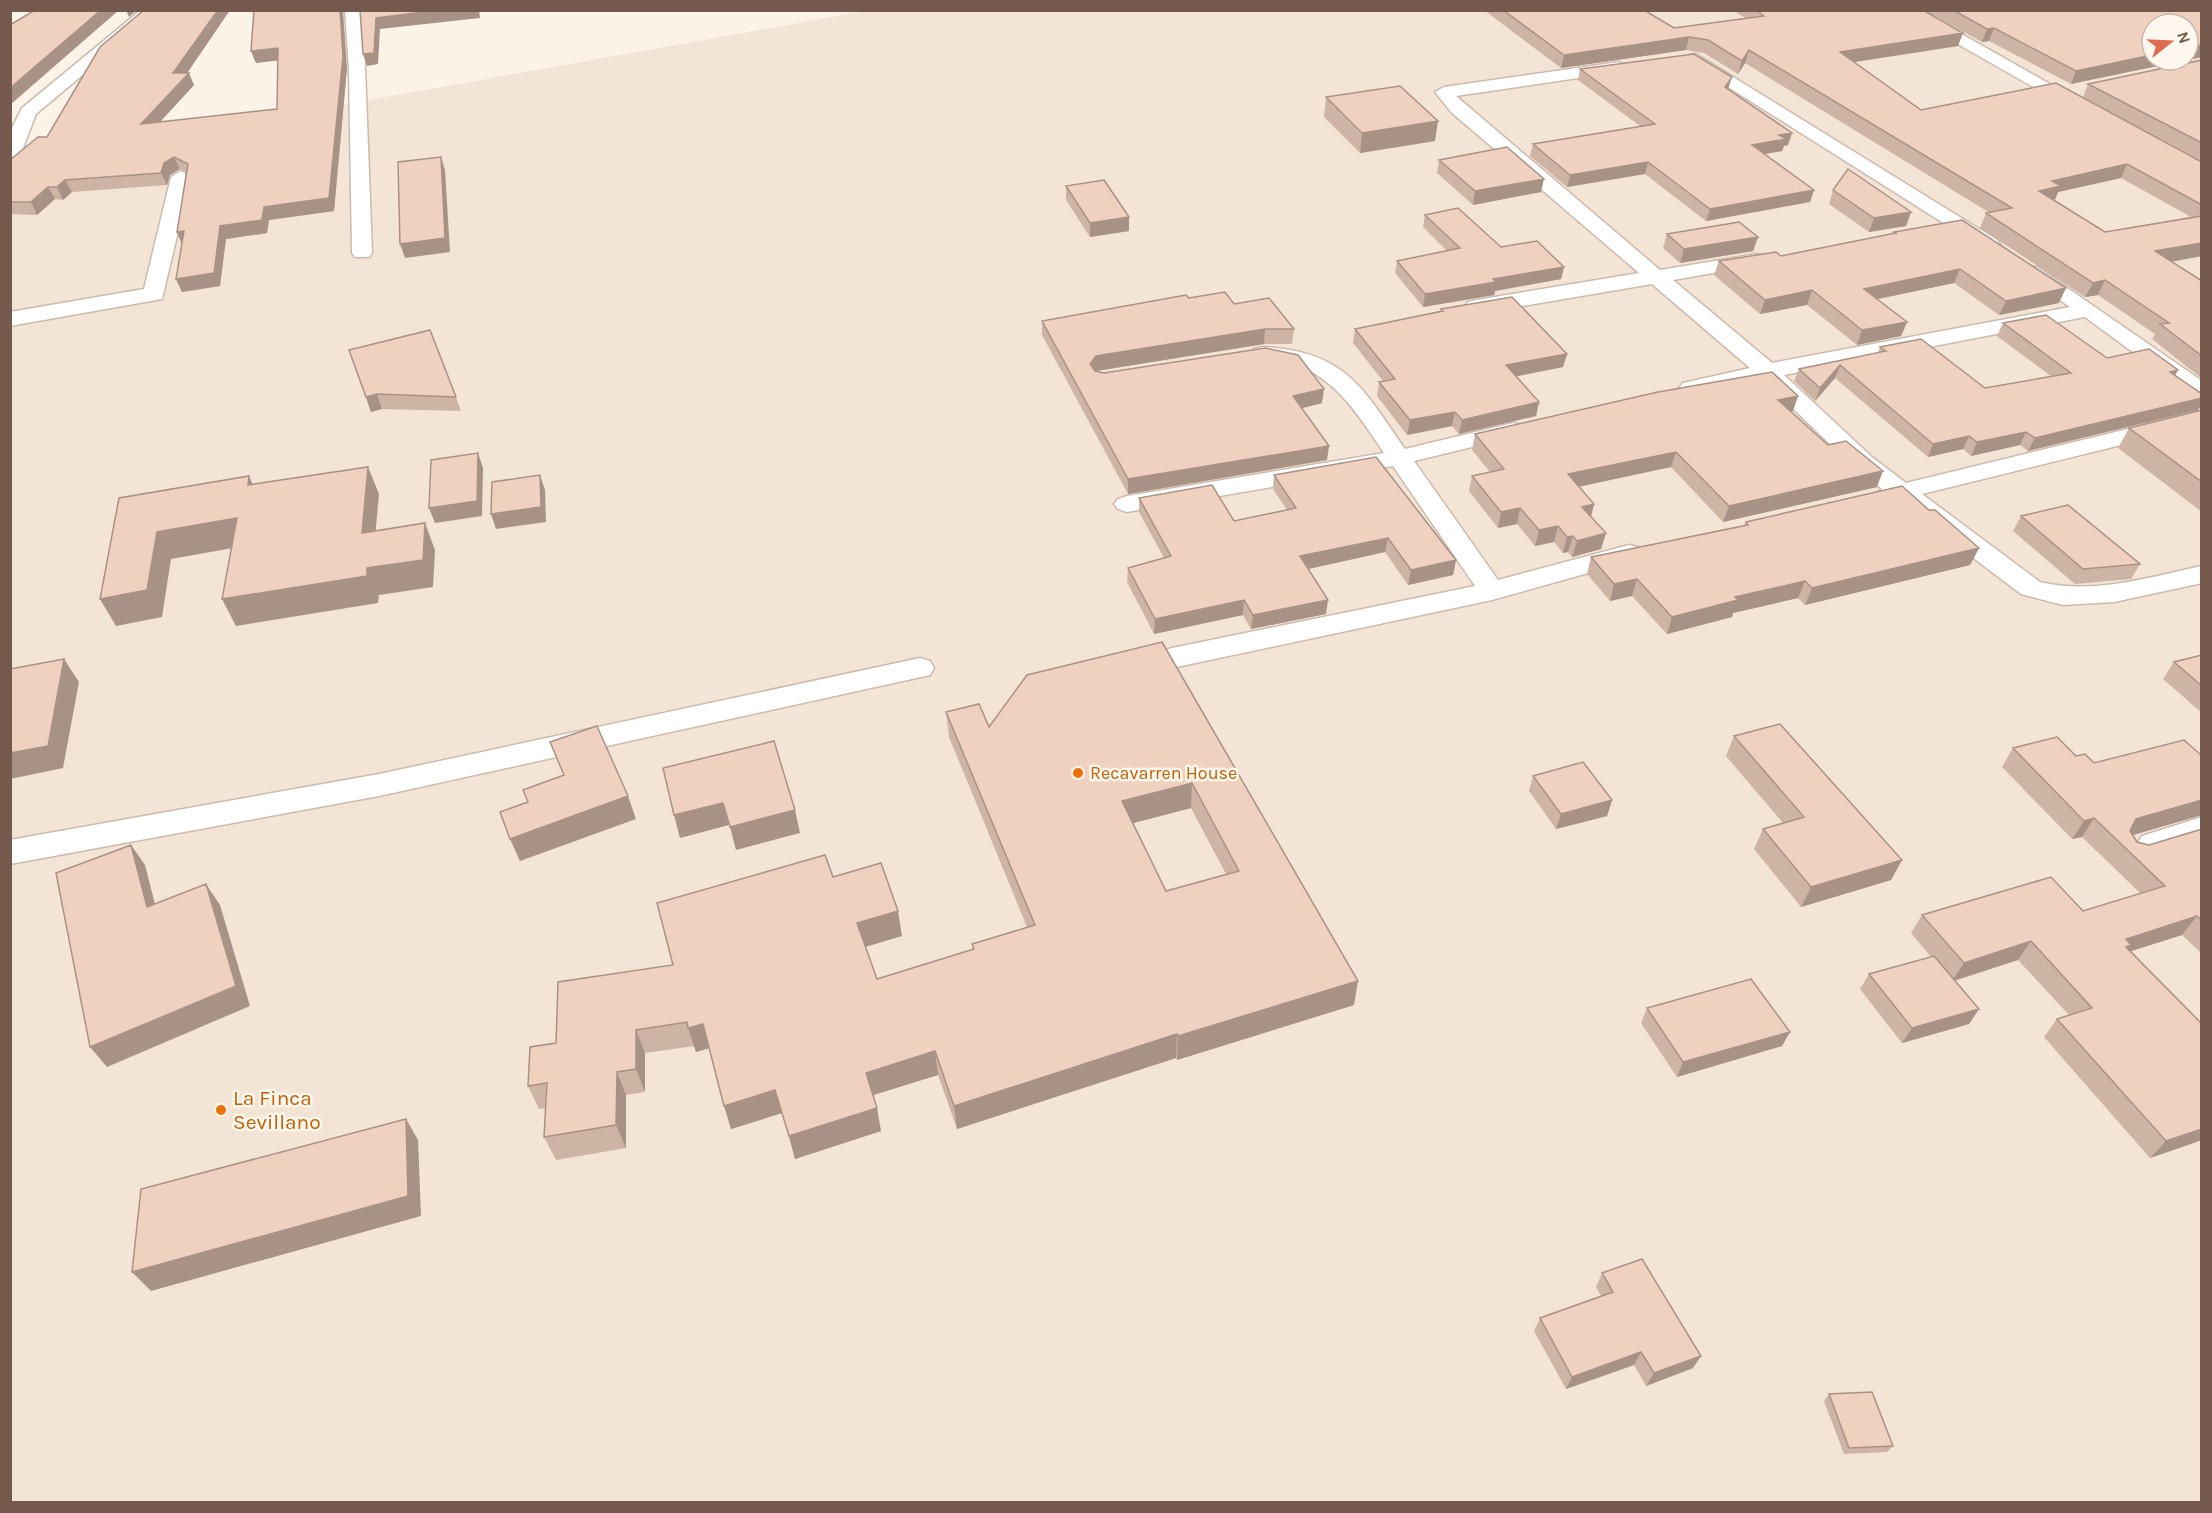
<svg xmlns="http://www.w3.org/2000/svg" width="2212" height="1513" font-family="Karla,sans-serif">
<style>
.residential{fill:#f3e4d5;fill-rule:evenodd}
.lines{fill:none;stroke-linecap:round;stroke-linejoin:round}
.minor-casing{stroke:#cdbaad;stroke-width:3}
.minor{fill:#fff;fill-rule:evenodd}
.wall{fill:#ceb4a4;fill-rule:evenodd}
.shaded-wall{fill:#a89286}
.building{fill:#f0d1bf;stroke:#a89286;stroke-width:1.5;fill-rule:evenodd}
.food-dot{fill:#e8710a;stroke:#fef7ed;stroke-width:2}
.labels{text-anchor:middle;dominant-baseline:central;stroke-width:5;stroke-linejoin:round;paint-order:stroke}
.food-label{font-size:18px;fill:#c56008;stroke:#fef7ed;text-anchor:start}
.near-food-label{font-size:21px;fill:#c56008;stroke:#fef7ed;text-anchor:start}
</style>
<rect width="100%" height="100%" fill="#fbf3e7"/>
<!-- residential -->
<path class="residential" d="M866,11H2201V1502H11V164ZM2152,24H2188V60H2152Z"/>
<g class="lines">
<!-- minor casing -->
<g class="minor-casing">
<path id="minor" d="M141,10H160L36,114L20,156L10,162V132L22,108Z
M345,10H361L364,40L372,253L369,257H355L352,253L349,70Z
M1898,10H1919L2087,105L2078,110L2072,109Z
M1696,54L1997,240L2000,244L1997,248H1983L1690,63L1687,59L1690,55Z
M1619,62L1628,67L1625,71L1456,96L1660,270L1757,254L1764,256L1767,260L1764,264L1673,280L1772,363L2070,307L2019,271L2023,267H2037L2202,381V399L2194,397L2085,317L1784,375L1873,458L1906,483L2202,411V425L1922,494L2040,582C2094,595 2149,577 2202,566V583L2114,602L2063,605L2021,594L1897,500L1887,503L1878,500L1874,495L1882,489L1855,468L1762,379L1691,395L1683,393L1679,388L1683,383L1750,368L1652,284L1476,314L1468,312L1465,307L1468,302L1476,300L1639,273L1451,112L1435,92L1444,87Z
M181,171L191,177L162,299L10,326V312L144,289L171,177Z
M1262,347C1346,352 1361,386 1405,449L1513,423L1522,425L1525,430L1522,435L1414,461L1498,580L1629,545L1638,547L1642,553L1638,559L1492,600L1172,668L1162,665L1158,658L1162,651L1172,648L1475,586L1393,466L1127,512L1118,509L1114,504L1118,499L1127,496L1384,453C1359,416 1336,377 1291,363C1280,360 1266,362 1254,359L1251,354L1254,349Z
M920,658L930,661L934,668L930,675L379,796L10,864V840L379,774Z
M2202,817V841L2153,856L2142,852L2137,844L2142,836Z"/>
</g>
<!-- minor -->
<use href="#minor" class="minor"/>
</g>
<!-- wall -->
<path class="wall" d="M144,10H230L187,73L194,85L160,122L277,109L278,60L256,63L251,51L347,68L334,211L269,220L267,233L226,239L220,286L182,292L176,279L182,243L177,232L186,172L180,169L170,175L167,185L72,192L63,200L55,199L37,215L10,214V160L47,137Z
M1484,10H1644L1674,28L1745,18L1733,10H1923L1958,46L1854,62L1921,110L2202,162V256L2171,262L2202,281V377H2200L2152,339L2155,334L2098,295L2085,297L1980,228L1986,213H1990L1745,63L1738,74L1704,53L1686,50L1561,68ZM2121,178L2191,217L2105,232L2054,200L2058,192Z
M1924,10H2202V57L2188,60V24L2071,84L1989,41L1982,42Z
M2202,60V161L2083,97L2088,84Z
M1580,69L1728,89L1788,145L1784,146L1782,151L1765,154L1814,190L1810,202L1706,221L1645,174L1567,187L1530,156L1533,144L1640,126L1578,80Z
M1326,97L1435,141L1360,153L1324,117Z
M1439,160L1541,192L1473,205L1437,173Z
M1066,186L1129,217V231L1090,237L1066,200Z
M1833,190L1911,212L1906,226L1869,232L1829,204Z
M1425,215L1501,247L1564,267L1561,279L1495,291L1494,295L1423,307L1395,273L1397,261L1447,251L1423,227Z
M1894,232L2059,303L1999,315L1954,283L1877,299L1907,322L1901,336L1857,345L1807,305L1760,314L1714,275L1719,261L1781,256L1893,234Z
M1667,234L1758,237L1753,251L1680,263L1663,248Z
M1189,298L1234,304L1294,329L1292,344H1264L1096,371L1322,403L1302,408L1327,460L1128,494L1042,335V321Z
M1441,309L1567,354L1563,367L1516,376L1539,402L1536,416L1459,434L1452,426L1407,435L1377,396L1379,382L1383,381L1353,343L1355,329L1440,311Z
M2003,323L2107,358L2178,370L2175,375L2202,394V404L2198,410L2028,451L2020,445L1971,456L1963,449L1928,457L1835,378L1815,401L1794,381L1799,369L1878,353L1880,347L1985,388L2052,377L1997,336Z
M430,330L461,411L382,409L371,412L366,397Z
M2202,410V512L2118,448L2129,428Z
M1793,411L1791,412L1828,445L1877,487L1723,522L1671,467L1579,486L1594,504L1591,517L1606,533L1601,549L1572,557L1568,552L1563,553L1554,542L1535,546L1517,524L1498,528L1469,491L1472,476L1490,472L1472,450L1475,434Z
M1274,475L1456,560L1453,575L1408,585L1385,552L1308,569L1326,614L1251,629L1243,615L1154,634L1127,582L1128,568L1164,558L1139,512V498L1234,521L1287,510L1273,489Z
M1929,510L1979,548L1970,565L1805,605L1798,598L1733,613L1732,617L1667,634L1632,596L1610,601L1587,574L1591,557L1744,525L1746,522Z
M2021,516L2140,564L2131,579L2075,584L2013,531Z
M1162,642L1354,1005L1177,1060L1176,1058L957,1129L938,1075L873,1095L881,1131L795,1159L782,1113L731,1129L709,1048L696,1052L694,1046L645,1053V1092L626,1095V1148L556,1160L544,1137L546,1108L539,1109L528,1086L556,1043L673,965L833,877L902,936L865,946L877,979L972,950V944L1027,927L949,737L946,712L989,727ZM1191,808L1226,874L1166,891L1133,823Z
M2202,655V713L2163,679L2174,662Z
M1734,736L1902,860L1891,880L1801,907L1754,849L1763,829L1783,823L1726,756Z
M2013,748L2076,756L2094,763L2202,756V815L2132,835L2137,842L2149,845L2202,829V952H2200L2182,935L2131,951L2202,1024V1140L2150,1158L2044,1037L2057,1019L2069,1015L2018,960L1955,981L1979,1009L1969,1024L1902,1043L1860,989L1869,974L1931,957L1911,933L1922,915L2083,911L2140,893L2082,837L2072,839L2002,767Z
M1533,776L1612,800L1607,816L1556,829L1529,791Z
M1647,1008L1782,1046L1677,1077L1641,1023Z
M1602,1273L1693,1368L1646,1386L1634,1365L1566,1389L1534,1331L1540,1318L1601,1296L1596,1287Z
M1829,1394L1893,1446L1887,1452L1844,1454L1824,1401Z"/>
<!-- shaded-wall -->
<path class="shaded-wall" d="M101,10H119L10,105V88Z
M126,10H137L129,17Z
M218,10H230L181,82L189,73L194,85L146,137L141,124L173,73Z
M340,10H343L347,68L334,211L269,220L267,233L226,239L220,286L182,292L176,279L220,226Z
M439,10H479L480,18L380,29L378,64L367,66L363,54L376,18Z
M1994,28L1989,41L1982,42L1987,29Z
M1963,33L1958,46L1835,65L1840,52Z
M1689,37L1686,50L1561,68L1564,55Z
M2202,45V57L2188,60V48Z
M278,48L282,60L256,63L251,51Z
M1749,50L1745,63L1738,74L1742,61Z
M2152,55V60H2187L2071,84L2076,71Z
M1732,77L1728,89L1722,99L1725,87Z
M1438,121L1435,141L1360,153L1362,133Z
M1792,133L1788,145L1784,146L1782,151L1749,157L1752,145L1779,135Z
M174,157L180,169L170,175L167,185L161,173L164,163Z
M441,157L445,170L450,252L405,258L400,244Z
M1648,162L1645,174L1567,187L1570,175Z
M2127,164L2121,178L2058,192L2055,200L2039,191L2052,181Z
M1544,179L1541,192L1473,205L1475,191Z
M65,180L72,192L63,200L57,187Z
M48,187L55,199L37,215L31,202Z
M1814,190L1810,202L1706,221L1710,209Z
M1911,212L1906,226L1869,232L1874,218Z
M1129,217V231L1090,237V223Z
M184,231L182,245L177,232Z
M1758,237L1753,251L1680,263L1684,249Z
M2202,243V256L2148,266L2155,251Z
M1564,267L1561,279L1495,291L1494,295L1423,307L1425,294L1493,279Z
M1960,269L1954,283L1859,303L1864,289Z
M2105,280L2098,295L2085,297L2093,283Z
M2066,288L2059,303L1999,315L2006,301Z
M1812,290L1807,305L1760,314L1765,300Z
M1907,322L1901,336L1857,345L1862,330Z
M1265,329L1264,344L1096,371L1090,364L1096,356Z
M1567,354L1563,367L1503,379L1506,365Z
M1840,365L1835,378L1815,401L1820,388Z
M2178,370L2171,383L2170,372Z
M1324,389L1322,403L1291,411L1293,396Z
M377,394L382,409L371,412L366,397Z
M1798,396L1793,411L1773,415L1778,400Z
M2202,398V404L2198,410L2028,451L2035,438Z
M1539,402L1536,416L1459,434L1462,420Z
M1455,412L1452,426L1407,435L1410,420Z
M2026,432L2020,445L1971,456L1977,442Z
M1969,436L1963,449L1928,457L1933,444Z
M1329,446L1327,460L1128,494V479Z
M1676,452L1671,467L1564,490L1568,474Z
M478,453L483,468L482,516L435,523L429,508Z
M368,467L379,494L373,559L362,533Z
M1883,471L1877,487L1723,522L1729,506Z
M540,475L545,490L546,522L496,529L491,514Z
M249,476L261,503L248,485Z
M1594,504L1590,520L1582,507Z
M1520,508L1517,524L1498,528L1501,512Z
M237,518L250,545L171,559L162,617L116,626L100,599L157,532Z
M425,523L435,550L433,587L379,595L378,603L236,626L222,599L367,568Z
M1558,526L1554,542L1535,546L1539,530Z
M1606,533L1601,549L1572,557L1577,541Z
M1573,536L1568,552L1563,553L1567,537Z
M1388,538L1385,552L1299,571L1300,556Z
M1979,548L1970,565L1805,605L1812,588Z
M1456,560L1453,575L1408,585L1411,570Z
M1637,579L1632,596L1610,601L1614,584Z
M1805,581L1798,598L1733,613L1732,617L1667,634L1672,617L1735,597Z
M1244,600L1243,615L1154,634L1155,619Z
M1328,600L1326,614L1251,629L1253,615Z
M64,659L79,682L63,768L10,779V753Z
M1192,783L1191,808L1122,826V801Z
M628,796L636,819L520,861L510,839Z
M1612,800L1607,816L1556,829L1561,814Z
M2202,800V815L2123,838L2136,819Z
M723,803L729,825L680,838L674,815Z
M795,810L800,833L736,850L730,827Z
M2094,818L2082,837L2072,839L2084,821Z
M131,845L145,865L161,928L147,907Z
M1902,860L1891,880L1801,907L1811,887Z
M206,884L220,905L250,1006L107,1067L90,1047Z
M898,911L902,936L862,948L857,923Z
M2197,916L2182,935L2125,953L2126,939Z
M2031,941L2018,960L1952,981L1964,963Z
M1358,981L1354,1005L1177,1060L1178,1036Z
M1979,1009L1969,1024L1902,1043L1912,1028Z
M703,1024L710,1048L696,1052L688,1028Z
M636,1030L645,1053V1092L636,1069Z
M1790,1032L1782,1046L1677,1077L1683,1062Z
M1177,1034L1176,1058L957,1129L954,1106Z
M935,1051L938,1075L870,1096L866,1073Z
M617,1072L626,1095V1148L616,1125Z
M775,1090L782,1113L731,1129L724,1106Z
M877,1108L881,1131L795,1159L789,1136Z
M406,1119L418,1140L421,1216L151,1291L132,1272Z
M2202,1129V1140L2150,1158L2166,1141Z
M1641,1352L1634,1365L1566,1389L1572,1377Z
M1701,1356L1693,1368L1646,1386L1654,1373Z"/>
<!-- building -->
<path class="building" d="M35,10H101L10,88V25Z
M144,10H218L173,73H189L141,124L277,109L278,48L251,51L254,10H340L343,56L329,198L264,207L262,220L220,226L214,273L176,279L184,231L177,232L188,164L174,157L164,163L161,173L65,180L57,187H48L31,202H10V160L38,137H47L100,47Z
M360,10H439L376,18L374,53L363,54Z
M1503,10H1644L1674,28L1764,16L1756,10H1923L1963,33L1840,52L1921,110L2056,83L2202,162V205L2127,164L2052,181L2061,186L2039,191L2105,232L2202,216V243L2155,251L2202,281V356L2160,324L2169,323L2105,280L2093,283L1986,213L2012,208L1749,50L1742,61L1708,40L1689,37L1564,55Z
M1953,10H2202V45L2188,48V24H2152V55L2076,71L1994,28L1987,29Z
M1694,54L1732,77L1725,87L1792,133L1779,135L1786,139L1752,145L1814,190L1710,209L1648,162L1570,175L1533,144L1655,124L1580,69Z
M2202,60V143L2088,84Z
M1400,86L1438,121L1362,133L1326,97Z
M1507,147L1544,179L1475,191L1439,160Z
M441,157L445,238L400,244L398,162Z
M1848,169L1911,212L1874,218L1833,190Z
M1104,180L1129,217L1090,223L1066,186Z
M1458,208L1501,247L1537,241L1564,267L1493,279L1496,282L1425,294L1397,261L1460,248L1425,215Z
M1962,220L2066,288L2006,301L1960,269L1864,289L1907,322L1862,330L1812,290L1765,300L1719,261L1776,252L1781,256L1896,233L1894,232Z
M1739,222L1758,237L1684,249L1667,234Z
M1225,292L1234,304L1269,298L1294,329H1265L1096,356L1090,364L1095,371L1104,373L1265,348L1298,355L1324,389L1293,396L1329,446L1128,479L1042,321L1186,295L1189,298Z
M1512,297L1567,354L1506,365L1539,402L1462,420L1455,412L1410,420L1379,382L1395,379L1355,329L1443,311L1441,309Z
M2046,315L2107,358L2149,349L2178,370L2170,372L2202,394V398L2035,438L2026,432L1977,442L1969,436L1933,444L1840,365L1820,388L1799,369L1886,351L1880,347L1921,339L1985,388L2071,373L2003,323Z
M430,330L456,397L377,394L366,397L349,350Z
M1772,372L1798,396L1778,400L1828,445L1846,441L1883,471L1729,506L1676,452L1568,474L1594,504L1582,507L1606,533L1577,541L1573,536L1567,537L1558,526L1539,530L1520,508L1501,512L1472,476L1504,469L1475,434L1658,392Z
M2202,410V482L2129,428Z
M478,453L477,501L429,508L431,460Z
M1376,457L1456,560L1411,570L1388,538L1300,556L1328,600L1253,615L1244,600L1155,619L1128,568L1171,556L1139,498L1212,485L1234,521L1296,508L1274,475Z
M368,467L362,533L425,523L423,560L367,568V576L222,599L237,518L157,532L147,590L100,599L119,498L249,476L248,485Z
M540,475L541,507L491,514L492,482Z
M1902,486L1929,510H1935L1979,548L1812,588L1805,581L1735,597L1738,600L1672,617L1637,579L1614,584L1591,557L1748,525L1746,522Z
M2068,505L2140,564L2083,569L2021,516Z
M1162,642L1358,981L1178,1036L1177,1034L954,1106L935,1051L866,1073L877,1108L789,1136L775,1090L724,1106L703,1024L688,1028L687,1022L636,1030V1069L617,1072L616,1125L544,1137L547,1083L528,1086L530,1047L556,1043L558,982L673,965L657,903L825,855L833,877L881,863L898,911L857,923L877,979L974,949L972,944L1035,925L946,712L979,704L989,727L1027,675ZM1192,783L1239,871L1166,891L1122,801Z
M2202,655V686L2174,662Z
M64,659L48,746L10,753V669Z
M1780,724L1902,860L1811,887L1763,829L1804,817L1734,736Z
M597,726L628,796L510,839L500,812L528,802L523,790L564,775L550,742Z
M2057,737L2076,756L2085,754L2094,763L2184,740L2202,756V800L2136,819L2130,831L2137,842L2149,845L2202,829V921L2197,916L2126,939L2131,945L2126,947L2202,1024V1129L2166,1141L2057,1019L2092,1008L2031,941L1964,963L1922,915L2051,877L2083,911L2165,886L2094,818L2084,821L2013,748Z
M774,741L795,810L730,827L723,803L674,815L663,768Z
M1583,762L1612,800L1561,814L1533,776Z
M131,845L147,907L206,884L236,986L90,1047L56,873Z
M1934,956L1979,1009L1912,1028L1869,974Z
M1751,979L1790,1032L1683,1062L1647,1008Z
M406,1119L408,1196L132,1272L141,1189Z
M1642,1259L1701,1356L1654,1373L1641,1352L1572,1377L1540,1318L1613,1292L1602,1273Z
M1872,1392L1893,1446L1849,1448L1829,1394Z"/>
<!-- markers -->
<g class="food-dot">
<circle cx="1078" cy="773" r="6"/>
<circle cx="221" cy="1110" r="6"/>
</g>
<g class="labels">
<!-- food labels -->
<g class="food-label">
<text x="1090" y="773">Recavarren House</text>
</g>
<!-- near-food labels -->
<g class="near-food-label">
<text x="233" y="1098">La Finca<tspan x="233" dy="24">Sevillano</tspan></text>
</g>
</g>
<!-- border -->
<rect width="2212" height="1513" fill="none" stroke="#74594c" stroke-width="24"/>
<!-- north arrow -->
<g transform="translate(2170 42) rotate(72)"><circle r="28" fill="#fef7ed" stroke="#c7b8ad" stroke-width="1.5"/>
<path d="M0-4.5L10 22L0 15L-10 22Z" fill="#e06d51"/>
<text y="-9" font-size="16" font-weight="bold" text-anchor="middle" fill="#74594c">N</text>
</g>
</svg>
